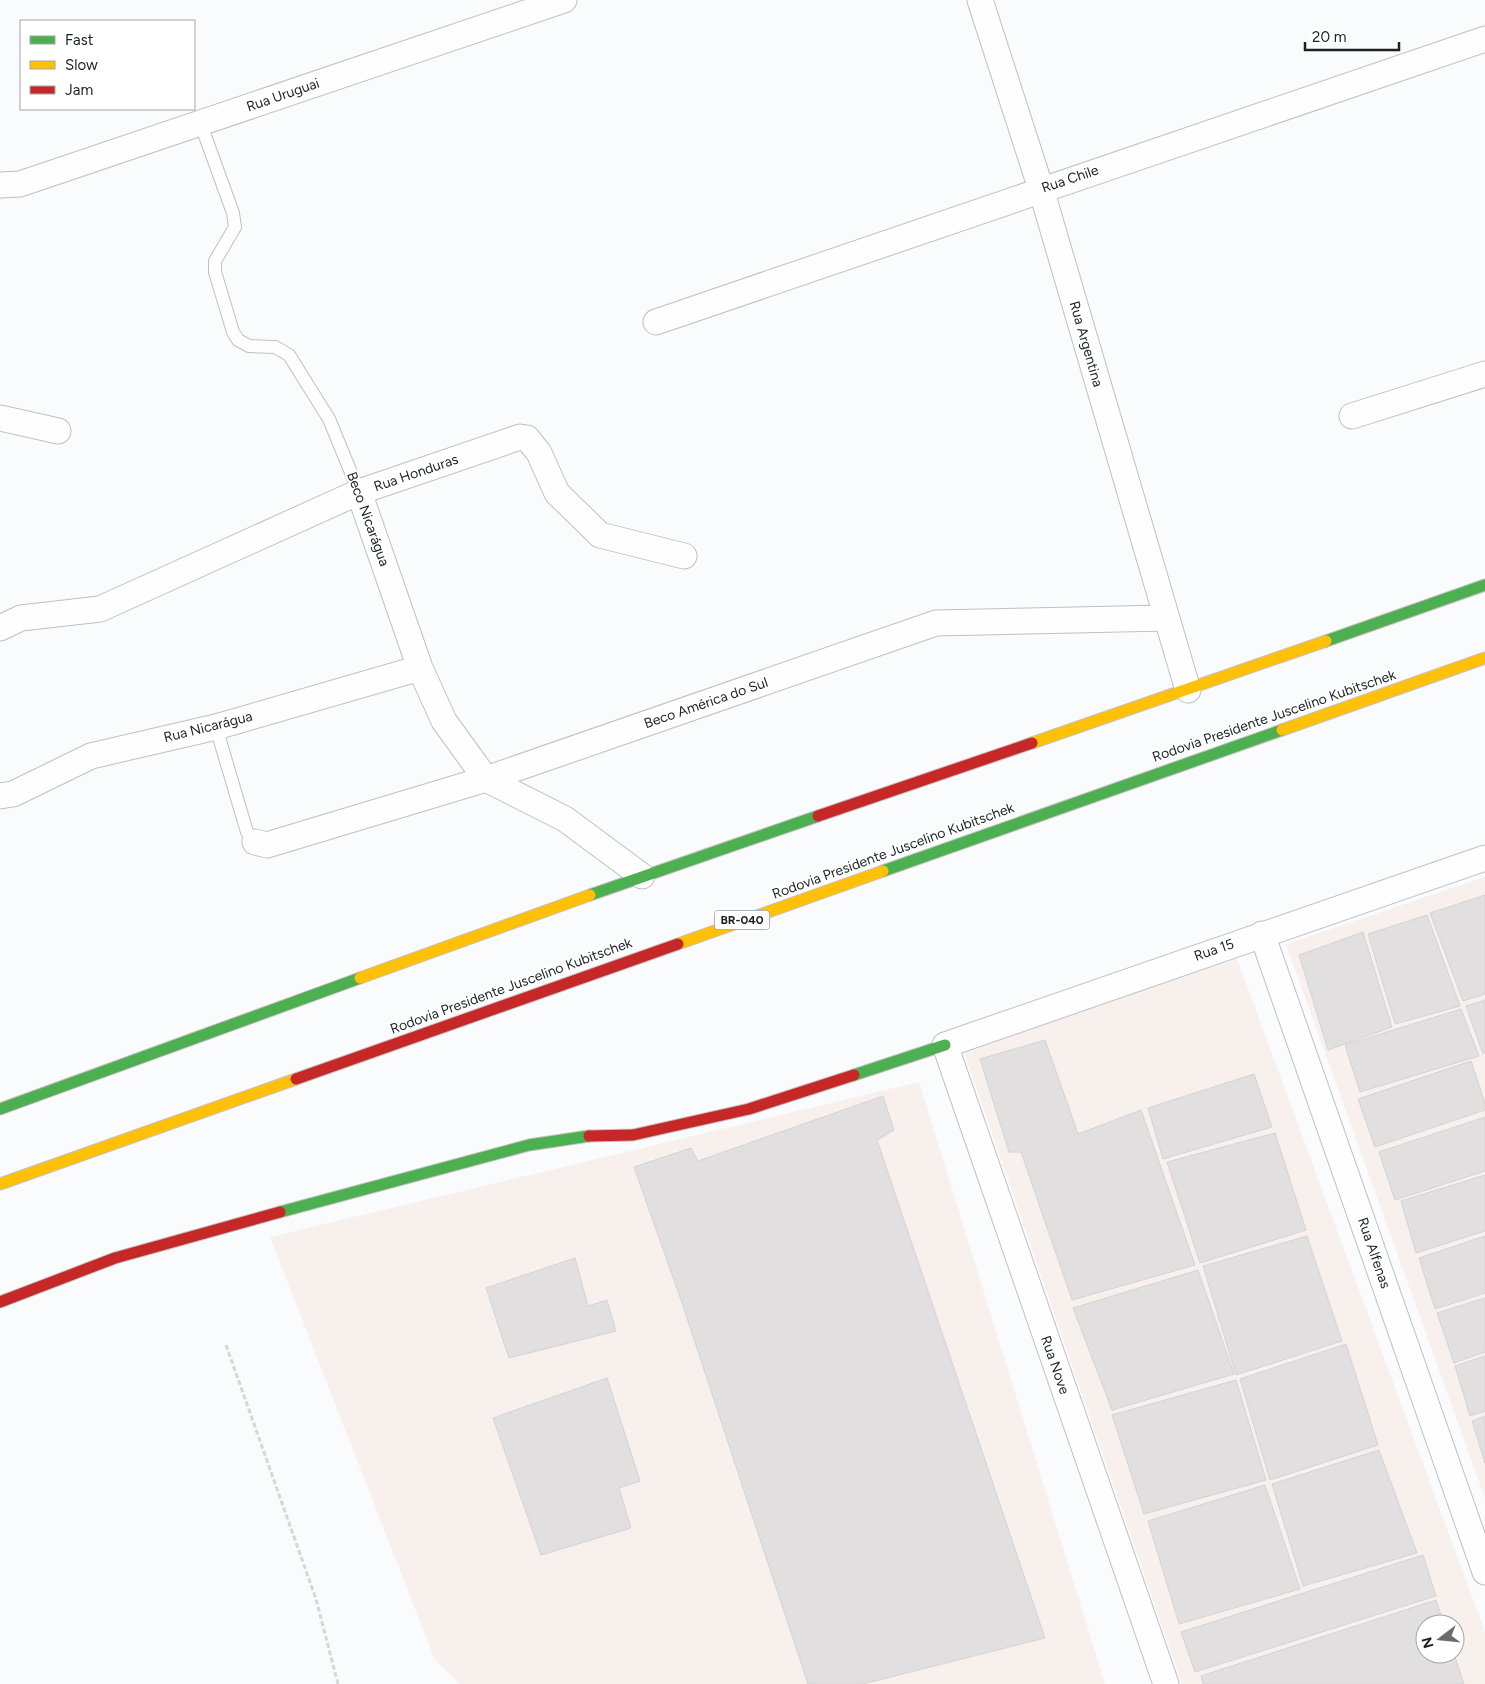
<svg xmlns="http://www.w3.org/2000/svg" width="1485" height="1684" font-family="Figtree,sans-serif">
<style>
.industrial{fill:#f7f0ed;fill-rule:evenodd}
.building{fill:#e1dfe0;stroke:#d4d2d3}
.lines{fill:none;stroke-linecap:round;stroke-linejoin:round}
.lane-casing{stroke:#bec0c2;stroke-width:14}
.street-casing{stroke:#bec0c2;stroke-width:27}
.fast-casing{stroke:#c7c0c2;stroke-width:13}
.slow-casing{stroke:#c7c0c2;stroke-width:13}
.jam-casing{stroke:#c7c0c2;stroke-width:13}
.path{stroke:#d7d7d8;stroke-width:3;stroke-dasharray:5 2.5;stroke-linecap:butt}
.lane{stroke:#fefeff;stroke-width:12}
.street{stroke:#fefeff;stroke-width:25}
.fast{stroke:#4caf50;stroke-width:11}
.slow{stroke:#ffc107;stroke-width:11}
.jam{stroke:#c62828;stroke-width:11}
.labels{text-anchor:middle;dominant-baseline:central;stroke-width:4;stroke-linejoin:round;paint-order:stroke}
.shield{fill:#fff;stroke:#616364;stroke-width:1}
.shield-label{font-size:12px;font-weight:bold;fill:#1d2022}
.street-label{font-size:14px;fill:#1d2022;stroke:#fff}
</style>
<rect width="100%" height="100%" fill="#fafbfd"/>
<!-- industrial -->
<path class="industrial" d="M1485,877V1498L1286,944Z
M1237,959L1485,1632V1684H1182L963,1049ZM1425,1624H1455V1654H1425Z
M919,1082L1105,1684H460L435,1660L270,1237Z"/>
<!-- building -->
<path class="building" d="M1485,895V994L1463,1001L1430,913Z
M1427,915L1460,1006L1395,1024L1368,934Z
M1363,932L1392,1027L1328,1050L1299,955Z
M1485,1000V1053L1483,1054L1466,1006Z
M1461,1009L1479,1056L1360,1092L1345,1045Z
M1045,1040L1078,1134L1141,1110L1195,1265L1072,1300L1021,1152H1009L980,1059Z
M1471,1061L1485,1103V1110L1375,1147L1358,1099Z
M1254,1074L1272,1127L1163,1159L1148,1108Z
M883,1096L894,1130L877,1140L1045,1638L863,1684H808L681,1300L634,1167L691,1148L698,1161Z
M1485,1117V1171L1395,1200L1379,1152Z
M1275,1133L1306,1230L1200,1263L1167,1162Z
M1485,1175V1231L1416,1253L1401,1201Z
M1307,1236L1342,1341L1236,1375L1203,1266Z
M1485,1236V1293L1435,1309L1419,1258Z
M575,1258L588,1306L607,1300L616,1331L509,1358L486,1288Z
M1198,1270L1234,1374L1112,1410L1073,1308Z
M1485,1298V1352L1454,1363L1437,1313Z
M1346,1344L1378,1445L1270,1480L1240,1379Z
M1485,1356V1411L1470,1416L1455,1366Z
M607,1378L640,1481L619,1488L631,1528L541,1555L493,1418Z
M1236,1380L1266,1480L1144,1514L1112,1415Z
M1485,1416V1463L1472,1421Z
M1379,1450L1417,1553L1303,1586L1272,1484Z
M1265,1485L1300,1589L1179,1624L1148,1521Z
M1423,1555L1436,1596L1195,1672L1181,1632Z
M1436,1600L1444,1624H1425V1654H1454L1464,1684H1203L1201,1676Z"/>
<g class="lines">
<!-- lane casing -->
<g class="lane-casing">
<path id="lane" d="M200,122L233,213L235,227L215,261V272L233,332L238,340L249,346L275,347L289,355L329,419L359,492
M216,727L247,832L255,842"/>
</g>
<!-- street casing -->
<g class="street-casing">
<path id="street" d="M980,0L1041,189L1188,690
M0,185L20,184L564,0
M656,322L1485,39
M1352,416L1485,374
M0,418L58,431
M359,492L420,668L444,721L486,779L565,819L642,876
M0,628L21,618L100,609L359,492L520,437L527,438L539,453L557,493L600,535L684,556
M0,796L13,794L91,756L216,727L420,668
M255,842L267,845L486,779L936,623L1166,618
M1262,934L1485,1572
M1166,1684L945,1045L1485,858"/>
</g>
<!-- fast casing -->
<g class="fast-casing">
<path id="fast" d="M1326,641L1485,585
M883,871L1282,730
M590,895L818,816
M854,1075L945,1045
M0,1109L360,978
M280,1212L529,1145L589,1136"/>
</g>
<!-- slow casing -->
<g class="slow-casing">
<path id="slow" d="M1282,730L1485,658
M1032,743L1326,641
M678,944L883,871
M360,978L590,895
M0,1184L296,1079"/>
</g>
<!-- jam casing -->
<g class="jam-casing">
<path id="jam" d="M818,816L1032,743
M296,1079L678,944
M589,1136L633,1135L749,1109L854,1075
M0,1302L115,1258L280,1212"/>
</g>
<!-- path -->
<path class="path" d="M226,1345L316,1599L338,1684"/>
<!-- lane -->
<use href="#lane" class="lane"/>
<!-- street -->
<use href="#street" class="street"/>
<!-- fast -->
<use href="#fast" class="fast"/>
<!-- slow -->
<use href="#slow" class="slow"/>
<!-- jam -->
<use href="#jam" class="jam"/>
</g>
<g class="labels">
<!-- shield labels -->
<rect class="shield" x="714.5" y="910.5" width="55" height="19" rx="4"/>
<g class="shield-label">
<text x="742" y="920">BR-040</text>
</g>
<!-- street labels -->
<g class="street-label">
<text transform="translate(283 95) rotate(-19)">Rua Uruguai</text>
<text transform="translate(1070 179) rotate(-19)">Rua Chile</text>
<text transform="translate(1086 344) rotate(74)">Rua Argentina</text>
<text transform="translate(416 473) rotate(-19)">Rua Honduras</text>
<text transform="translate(368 519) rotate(70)">Beco Nicarágua</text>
<text transform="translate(706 703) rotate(-19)">Beco América do Sul</text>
<text transform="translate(1274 716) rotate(-19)">Rodovia Presidente Juscelino Kubitschek</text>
<text transform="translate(208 727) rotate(-14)">Rua Nicarágua</text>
<text transform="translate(893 851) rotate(-20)">Rodovia Presidente Juscelino Kubitschek</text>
<text transform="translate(1214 950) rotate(-19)">Rua 15</text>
<text transform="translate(511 986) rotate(-20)">Rodovia Presidente Juscelino Kubitschek</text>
<text transform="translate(1374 1253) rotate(71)">Rua Alfenas</text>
<text transform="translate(1055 1365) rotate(71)">Rua Nove</text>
</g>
</g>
<!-- legend -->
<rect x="20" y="20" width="175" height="90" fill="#ffffff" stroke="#a5a6a7"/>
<rect x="30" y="36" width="25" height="8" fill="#4caf50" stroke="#a5a6a7"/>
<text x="65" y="45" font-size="15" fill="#1d2022">Fast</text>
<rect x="30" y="61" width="25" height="8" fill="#ffc107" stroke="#a5a6a7"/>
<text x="65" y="70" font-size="15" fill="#1d2022">Slow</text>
<rect x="30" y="86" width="25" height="8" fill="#c62828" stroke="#a5a6a7"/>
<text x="65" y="95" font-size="15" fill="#1d2022">Jam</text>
<!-- north arrow -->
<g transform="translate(1440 1639) rotate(254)"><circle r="24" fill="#ffffff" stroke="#a5a6a7"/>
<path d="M0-4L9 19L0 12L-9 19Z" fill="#6a6d6f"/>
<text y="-8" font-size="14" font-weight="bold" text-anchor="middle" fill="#1d2022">N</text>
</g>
<!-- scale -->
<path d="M1305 42v8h94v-8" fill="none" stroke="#1d2022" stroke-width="2.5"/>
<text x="1312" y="42" font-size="15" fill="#1d2022" stroke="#ffffff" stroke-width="4" paint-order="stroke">20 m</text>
</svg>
